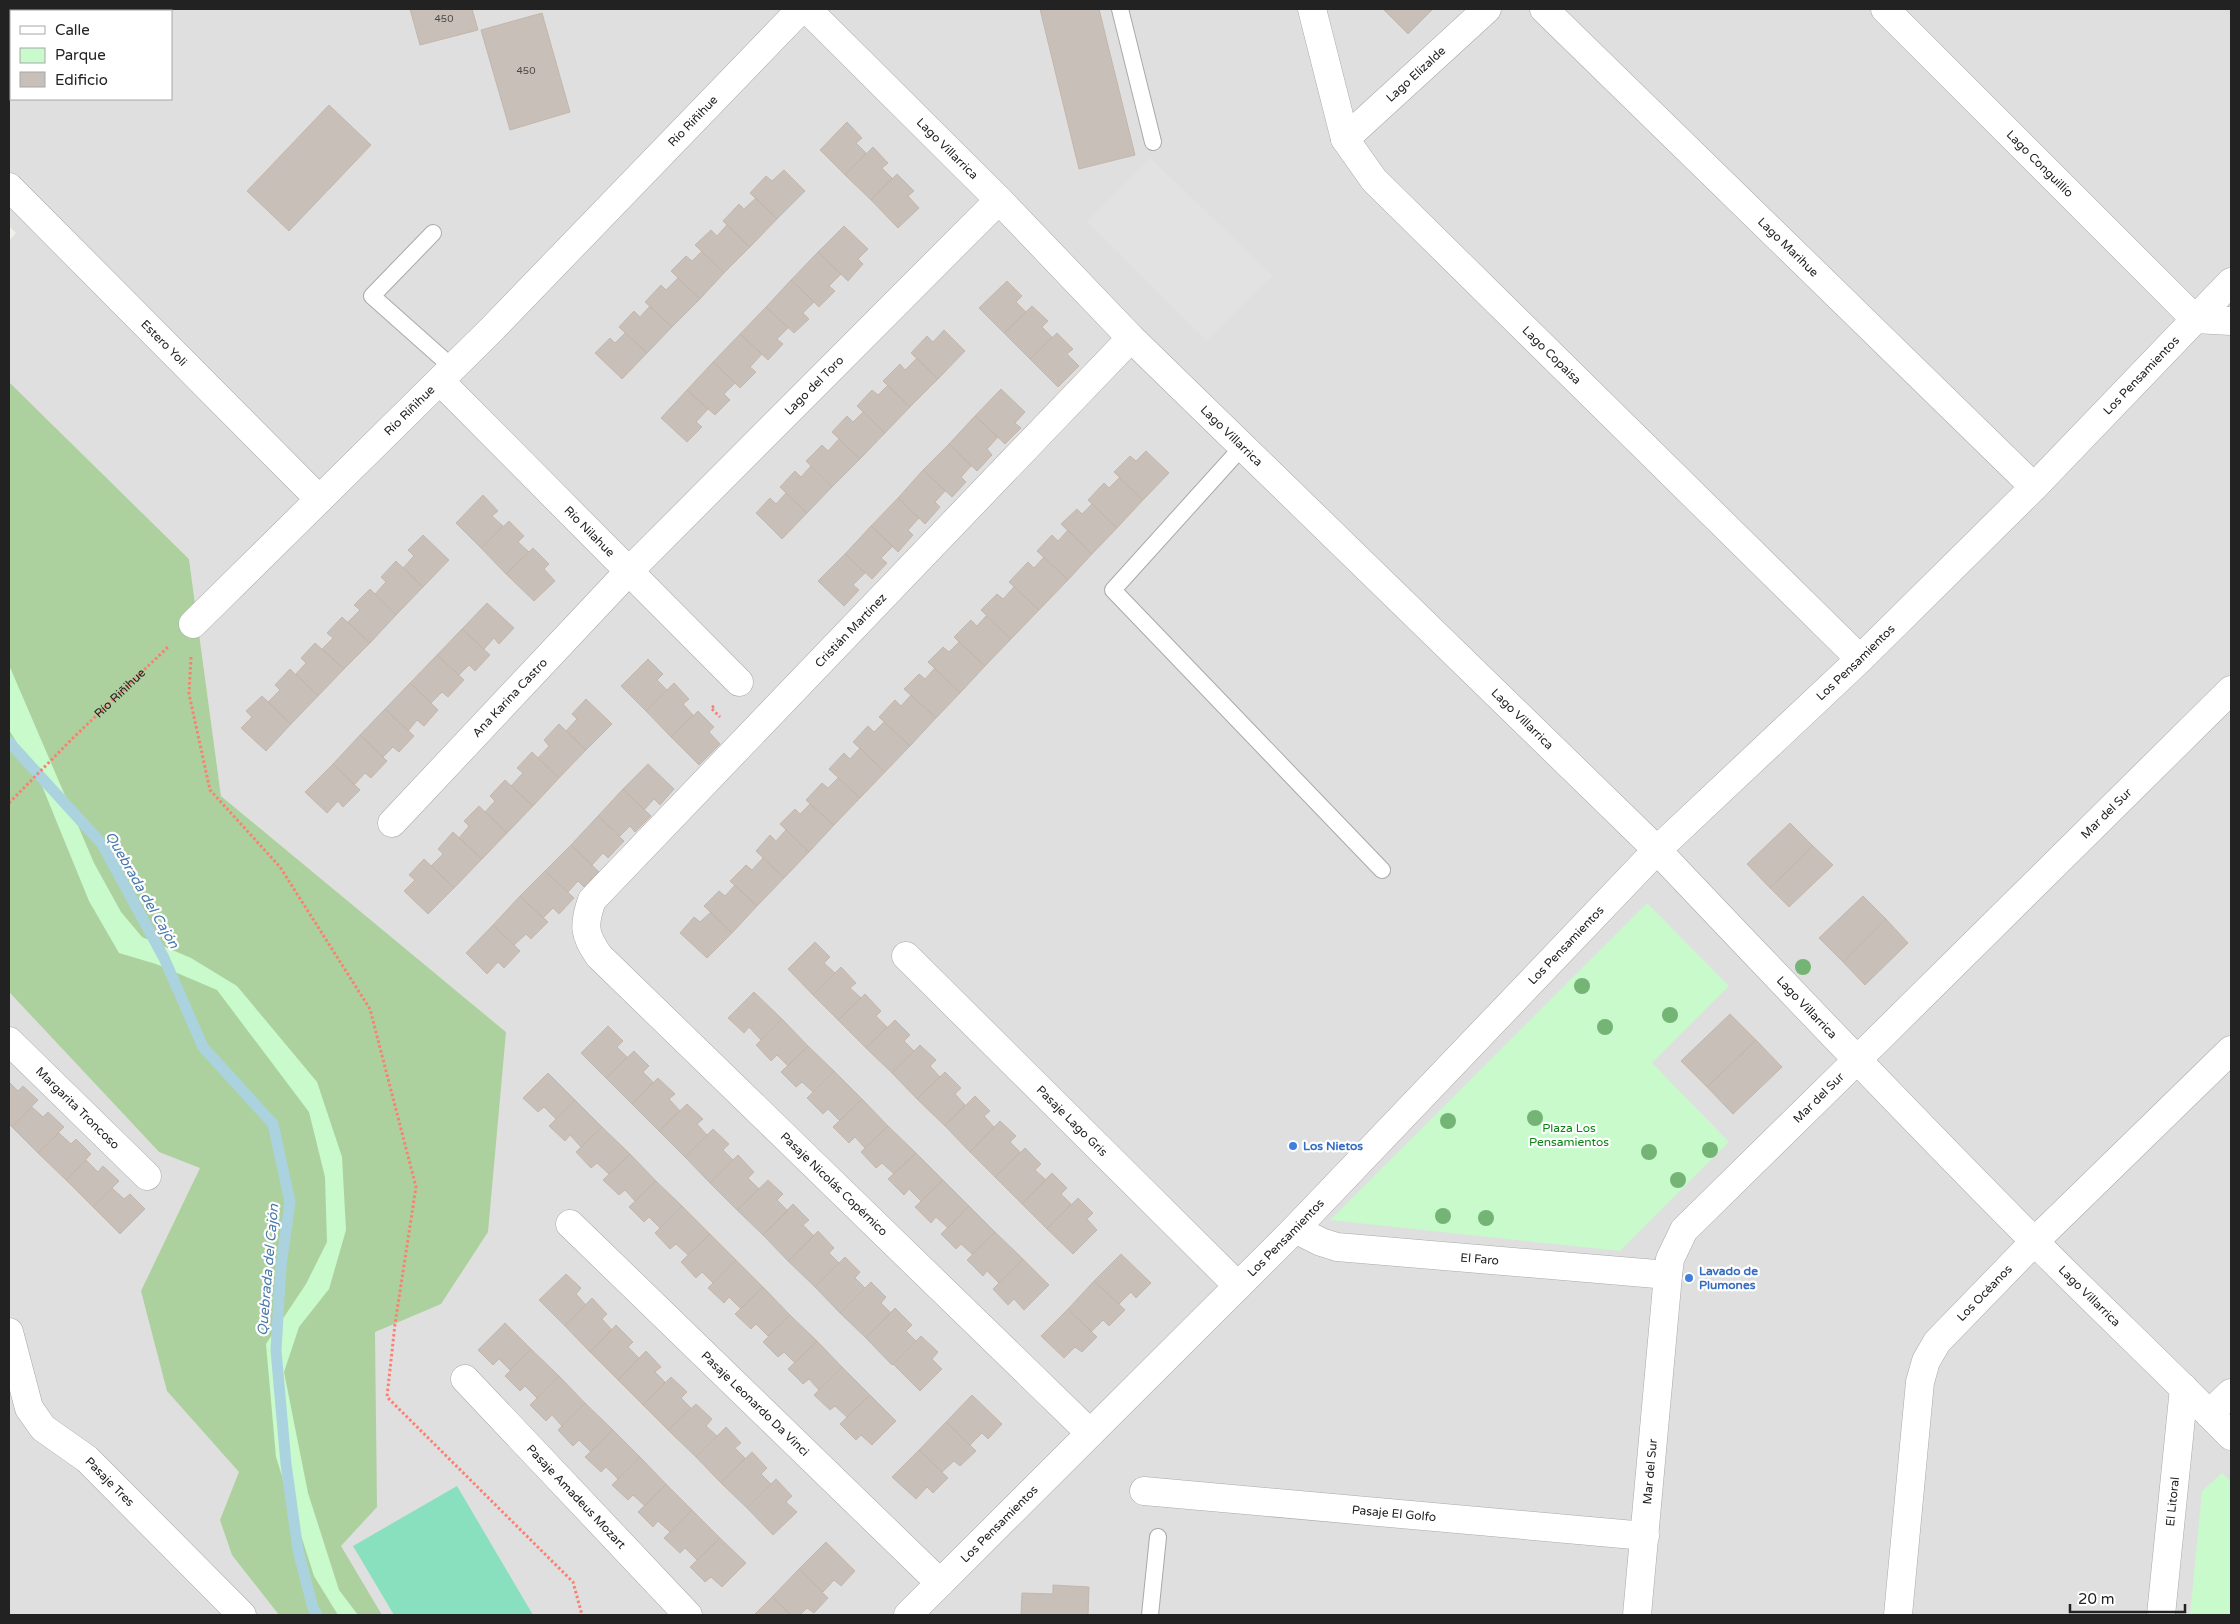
<svg xmlns="http://www.w3.org/2000/svg" width="2240" height="1624" font-family="'Varela Round',sans-serif">
<style>
.residential{fill:#e0dfdf;fill-rule:evenodd}
.forest{fill:#add19e}
.park{fill:#c8facc}
.pitch{fill:#88e0be}
.parking{fill:#e2e2e2}
.lines{fill:none;stroke-linecap:round;stroke-linejoin:round}
.stream{stroke:#aad3df;stroke-width:11}
.building{fill:#c7bfb8;stroke:#c4b6ab}
.service-casing{stroke:#a9a9a9;stroke-width:18}
.minor-casing{stroke:#a9a9a9;stroke-width:29}
.tertiary-casing{stroke:#a9a9a9;stroke-width:29}
.path{stroke:#fa8072;stroke-width:3;stroke-dasharray:2.5 2.5;stroke-linecap:butt}
.service{stroke:#fff;stroke-width:16}
.minor{stroke:#fff;stroke-width:28}
.tertiary{stroke:#fff;stroke-width:28}
.tree{fill:#74b475}
.shop-dot{fill:#3f7fe0;stroke:#fff;stroke-width:2}
.labels{text-anchor:middle;dominant-baseline:central;stroke-width:4.5;stroke-linejoin:round;paint-order:stroke}
.number-label{font-size:10px;fill:#4b4948}
.street-label{font-size:12px;fill:#222;stroke:#fff}
.park-label{font-size:12px;fill:#0c8416;stroke:#fff}
.shop-label{font-size:12px;font-weight:bold;fill:#366cbe;stroke:#fff;text-anchor:start}
.water-label{font-size:14px;font-style:italic;fill:#4a7aab;stroke:#fff}
</style>
<rect width="100%" height="100%" fill="#f2efe9"/>
<!-- residential -->
<path class="residential" d="M9,9H2231V1615H9V992L159,1152L506,1032L221,796L189,559L9,382V241L16,233L9,226ZM11,11H171V99H11Z"/>
<!-- forest -->
<path class="forest" d="M9,382L189,559L221,796L506,1032L488,1232L441,1304L375,1332L377,1507L341,1546L382,1615H279L232,1555L220,1520L239,1472L167,1391L141,1291L200,1168L159,1152L9,992Z"/>
<!-- park -->
<path class="park" d="M9,665L94,863L121,912L142,937L191,958L237,986L317,1082L342,1157L346,1230L329,1289L299,1327L284,1372L308,1493L339,1590L358,1615H338L314,1576L276,1457L266,1344L306,1284L327,1242L325,1177L309,1112L217,990L156,964L119,953L89,901L38,776L9,730Z
M1647,903L1729,986L1652,1063L1729,1142L1620,1251L1330,1220Z
M2222,1473L2231,1482V1615H2190L2202,1491Z"/>
<!-- pitch -->
<path class="pitch" d="M457,1486L533,1615H394L353,1546Z"/>
<!-- parking -->
<path class="parking" d="M1150,158L1273,276L1207,341L1086,221Z"/>
<g class="lines">
<!-- stream -->
<path class="stream" d="M9,742L102,844L164,958L203,1047L273,1124L290,1202L281,1266L276,1350L286,1464L298,1550L313,1608L317,1615"/>
</g>
<!-- building -->
<path class="building" d="M410,9H472L478,30L420,45Z
M1040,9H1099L1135,155L1079,169Z
M1383,9H1431L1432,10L1408,34Z
M542,13L570,112L510,130L481,30Z
M329,105L371,145L289,231L247,191Z
M847,122L862,138L856,143L866,153L845,175L820,150Z
M873,147L888,163L882,168L892,178L871,200L845,175Z
M784,170L805,191L777,219L750,193L766,176L772,181Z
M897,174L914,191L908,196L919,208L898,228L871,200Z
M756,198L777,219L750,247L723,221L739,204L744,209Z
M727,225L750,247L724,273L695,245L711,230L717,236Z
M844,226L868,249L858,259L863,264L848,281L818,252Z
M702,251L724,273L700,299L671,271L686,256L692,261Z
M818,252L841,274L829,286L835,291L819,307L791,280Z
M678,278L700,299L672,327L645,302L661,285L666,290Z
M791,280L814,302L803,313L809,319L794,333L766,307Z
M1007,281L1022,296L1016,302L1026,312L1004,333L979,308Z
M650,306L672,327L647,353L619,327L634,311L640,317Z
M1032,306L1048,321L1042,327L1052,337L1030,359L1004,333Z
M766,307L788,328L777,339L783,344L768,360L740,334Z
M944,330L965,351L938,379L911,353L927,336L933,342Z
M625,333L647,353L622,379L595,353L610,338L615,343Z
M1057,333L1073,349L1067,354L1079,366L1058,387L1030,359Z
M740,334L762,354L750,367L756,372L740,388L713,362Z
M917,358L938,379L910,407L883,381L900,364L905,370Z
M713,362L735,383L724,394L730,400L715,415L687,390Z
M888,385L910,407L885,433L857,406L872,390L878,395Z
M1001,389L1025,412L1015,423L1021,428L1005,444L975,416Z
M687,390L708,409L696,422L702,427L687,442L661,418Z
M863,412L885,433L860,459L832,432L847,416L853,422Z
M975,416L998,437L987,449L992,455L977,471L949,444Z
M839,439L860,459L832,487L806,461L822,445L828,451Z
M949,444L971,466L961,477L966,482L952,497L923,470Z
M1146,451L1169,473L1143,500L1114,472L1130,456L1136,461Z
M811,466L832,487L807,513L780,487L795,471L801,477Z
M923,470L945,491L935,502L940,507L925,524L898,498Z
M1119,478L1143,500L1117,528L1088,500L1104,483L1109,488Z
M786,493L807,513L782,539L756,513L770,498L776,504Z
M483,495L498,511L492,516L503,526L481,548L456,523Z
M898,498L919,518L908,530L913,535L898,552L871,526Z
M1092,504L1117,528L1092,554L1061,524L1077,509L1082,514Z
M509,521L524,536L518,542L529,552L506,574L481,548Z
M871,526L893,546L881,558L887,563L872,579L845,554Z
M1068,530L1092,554L1068,580L1037,551L1052,535L1058,541Z
M423,535L449,560L423,587L403,568L414,556L408,550Z
M533,548L549,564L544,569L555,581L534,601L506,574Z
M845,554L865,573L853,585L859,590L844,606L818,581Z
M1044,557L1068,580L1039,610L1009,582L1028,562L1034,568Z
M396,561L423,587L396,615L375,594L386,582L381,577Z
M1014,587L1039,610L1011,639L981,610L997,594L1003,599Z
M370,589L396,615L370,643L348,622L360,610L354,605Z
M487,603L514,628L499,644L494,638L484,649L462,629Z
M986,616L1011,639L985,666L954,637L971,620L977,626Z
M342,617L370,643L344,669L322,649L333,638L327,633Z
M462,629L490,655L475,671L469,665L459,675L437,655Z
M959,642L985,666L960,693L928,662L943,647L949,652Z
M315,643L344,669L318,696L296,674L306,663L301,658Z
M437,655L464,680L448,697L442,692L431,703L410,683Z
M648,659L663,674L657,680L667,690L646,711L621,686Z
M935,668L960,693L936,718L904,689L919,674L925,679Z
M290,669L318,696L291,724L268,702L280,690L275,685Z
M410,683L438,710L424,726L417,720L408,731L385,709Z
M674,683L689,699L683,704L693,715L671,737L646,711Z
M911,695L936,718L910,746L879,717L895,700L901,706Z
M262,696L291,724L266,751L241,728L252,717L246,711Z
M586,699L612,724L586,750L566,731L577,719L572,714Z
M385,709L414,736L399,752L393,747L383,757L360,735Z
M698,711L714,727L709,732L720,744L699,765L671,737Z
M884,722L910,746L885,772L853,742L868,726L874,732Z
M559,724L586,750L559,778L538,758L549,746L544,740Z
M360,735L387,761L371,778L365,773L354,785L333,764Z
M860,748L885,772L860,798L829,769L844,753L850,759Z
M532,752L559,778L533,806L511,786L523,773L517,768Z
M333,764L360,790L343,807L338,801L327,813L305,792Z
M648,764L674,789L660,805L654,799L644,810L623,789Z
M838,778L860,798L834,825L806,800L822,783L828,788Z
M505,780L533,806L507,833L485,812L495,801L490,796Z
M623,789L651,816L635,832L630,826L620,836L598,816Z
M810,804L834,825L809,852L780,824L795,809L800,814Z
M479,806L507,833L482,859L459,838L469,826L464,821Z
M598,816L624,841L608,858L603,853L592,865L571,845Z
M1790,823L1813,846L1770,888L1747,864Z
M786,830L809,852L784,878L756,851L770,835L776,841Z
M453,832L482,859L454,888L431,866L443,854L438,849Z
M571,845L599,872L584,887L578,881L568,892L545,871Z
M1813,846L1833,865L1789,907L1770,888Z
M763,858L784,878L757,906L730,881L746,865L752,870Z
M424,859L454,888L428,914L404,891L415,880L409,875Z
M545,871L574,898L559,914L553,908L543,918L520,896Z
M735,885L757,906L732,933L704,906L719,891L725,896Z
M520,896L548,922L531,939L526,934L514,945L493,925Z
M1863,896L1886,919L1843,962L1819,938Z
M711,912L732,933L707,958L680,933L694,917L700,922Z
M1886,919L1908,943L1865,985L1843,962Z
M493,925L520,951L504,968L498,962L487,974L466,953Z
M815,942L830,957L824,963L835,973L813,995L788,969Z
M841,967L856,983L850,988L861,998L838,1020L813,995Z
M754,992L782,1019L761,1040L749,1027L744,1033L728,1018Z
M865,994L881,1011L876,1016L887,1027L866,1048L838,1020Z
M1730,1014L1756,1040L1707,1087L1681,1061Z
M782,1019L808,1046L788,1066L777,1055L771,1061L756,1045Z
M895,1020L910,1035L904,1041L914,1051L892,1073L866,1048Z
M608,1026L623,1041L617,1047L627,1057L606,1078L581,1053Z
M1756,1040L1782,1067L1733,1114L1707,1087Z
M920,1045L936,1060L930,1066L940,1077L917,1099L892,1073Z
M808,1046L834,1071L813,1092L802,1082L796,1087L781,1072Z
M634,1051L649,1066L643,1072L653,1082L632,1104L606,1078Z
M834,1071L862,1099L840,1121L828,1109L823,1114L807,1098Z
M945,1072L961,1088L955,1094L965,1105L945,1126L917,1099Z
M548,1073L575,1100L556,1119L544,1107L538,1112L523,1098Z
M658,1078L675,1094L669,1099L680,1111L659,1131L632,1104Z
M9,1082L18,1091L23,1086L38,1100L12,1127L9,1124Z
M975,1096L990,1111L984,1116L994,1127L970,1152L945,1126Z
M862,1099L888,1126L865,1148L855,1137L849,1143L833,1127Z
M575,1100L602,1127L581,1147L570,1135L565,1141L549,1126Z
M687,1104L703,1119L697,1124L707,1135L685,1157L659,1131Z
M32,1107L43,1117L48,1112L64,1127L38,1153L12,1127Z
M1000,1121L1016,1136L1010,1142L1020,1152L995,1177L970,1152Z
M888,1126L916,1153L894,1174L882,1163L876,1168L861,1152Z
M602,1127L630,1154L609,1174L597,1163L591,1168L576,1152Z
M713,1129L729,1144L723,1150L733,1160L710,1183L685,1157Z
M59,1133L71,1144L76,1139L91,1154L66,1180L38,1153Z
M1025,1148L1041,1164L1035,1170L1046,1180L1022,1204L995,1177Z
M916,1153L943,1180L921,1201L909,1189L904,1195L888,1179Z
M630,1154L656,1181L635,1201L625,1190L619,1195L603,1180Z
M738,1155L754,1172L748,1178L759,1189L737,1210L710,1183Z
M86,1160L98,1172L103,1166L119,1181L93,1207L66,1180Z
M1052,1173L1067,1188L1061,1194L1071,1204L1047,1229L1022,1204Z
M768,1180L783,1194L777,1200L788,1211L763,1235L737,1210Z
M943,1180L969,1206L948,1228L936,1217L931,1223L915,1207Z
M656,1181L682,1206L660,1228L649,1217L644,1222L629,1207Z
M112,1188L124,1199L130,1194L145,1209L120,1234L93,1207Z
M1078,1198L1093,1213L1087,1219L1097,1230L1073,1254L1047,1229Z
M793,1204L809,1220L803,1225L814,1236L788,1261L763,1235Z
M682,1206L710,1234L688,1255L676,1244L670,1249L655,1233Z
M969,1206L995,1232L972,1254L961,1244L956,1249L941,1234Z
M818,1231L834,1248L829,1253L839,1263L815,1287L788,1261Z
M995,1232L1023,1259L999,1283L987,1271L983,1276L967,1260Z
M710,1234L736,1260L713,1283L702,1272L696,1278L681,1262Z
M1121,1254L1151,1283L1136,1298L1131,1292L1119,1304L1094,1281Z
M845,1257L860,1272L855,1278L865,1288L840,1313L815,1287Z
M1023,1259L1049,1285L1024,1310L1014,1299L1008,1305L993,1289Z
M736,1260L763,1287L741,1309L729,1297L724,1303L708,1288Z
M566,1274L581,1288L576,1294L586,1305L565,1326L539,1300Z
M1094,1281L1125,1310L1109,1326L1103,1320L1091,1332L1068,1309Z
M871,1282L886,1297L881,1303L891,1313L866,1338L840,1313Z
M763,1287L790,1315L768,1336L756,1324L751,1329L735,1314Z
M592,1298L607,1314L602,1319L612,1330L590,1352L565,1326Z
M895,1308L912,1325L906,1331L916,1341L892,1365L866,1338Z
M1068,1309L1097,1337L1082,1352L1075,1347L1064,1358L1041,1336Z
M790,1315L817,1341L795,1363L784,1352L778,1357L763,1342Z
M505,1323L531,1349L510,1370L499,1359L493,1365L478,1350Z
M616,1325L633,1342L628,1347L639,1358L618,1380L590,1352Z
M921,1336L938,1352L932,1359L942,1369L920,1391L893,1364Z
M817,1341L842,1367L819,1390L809,1379L803,1384L788,1369Z
M531,1349L559,1376L537,1398L525,1386L520,1391L505,1376Z
M646,1351L661,1367L655,1372L665,1382L643,1405L618,1380Z
M842,1367L870,1395L847,1417L835,1406L830,1410L814,1395Z
M559,1376L585,1403L562,1426L552,1415L546,1421L530,1405Z
M671,1377L687,1392L681,1398L691,1408L668,1430L643,1405Z
M870,1395L896,1421L872,1445L861,1435L856,1440L840,1424Z
M972,1395L1002,1424L988,1439L982,1433L970,1445L946,1422Z
M585,1403L613,1430L591,1452L579,1440L573,1446L558,1430Z
M696,1404L712,1419L706,1426L717,1436L696,1457L668,1430Z
M946,1422L976,1451L960,1466L954,1461L942,1472L919,1450Z
M726,1427L741,1443L735,1448L745,1458L721,1483L696,1457Z
M613,1430L640,1457L618,1479L606,1467L601,1472L585,1457Z
M919,1450L948,1478L933,1493L927,1487L916,1499L892,1477Z
M752,1452L767,1468L761,1474L771,1484L747,1508L721,1483Z
M640,1457L666,1484L645,1506L633,1495L628,1500L612,1485Z
M776,1479L792,1496L786,1502L797,1512L773,1535L747,1508Z
M666,1484L692,1510L670,1532L658,1521L653,1527L638,1512Z
M692,1510L720,1538L697,1560L685,1548L680,1553L664,1538Z
M720,1538L746,1563L722,1587L711,1577L705,1582L690,1567Z
M826,1542L855,1571L841,1586L834,1580L823,1592L799,1569Z
M799,1569L828,1598L814,1613L807,1608L800,1615H791L772,1597Z
M1053,1585L1089,1587L1088,1615H1021L1022,1593L1053,1594Z
M772,1597L791,1615H754Z"/>
<g class="lines">
<!-- service casing -->
<g class="service-casing">
<path id="service" d="M1120,9L1153,142
M433,233L372,296L453,368
M1243,446L1113,590L1382,870
M1150,1615L1158,1537"/>
</g>
<!-- minor casing -->
<g class="minor-casing">
<g id="minor">
<path id="s2" d="M807,9L999,200L1131,338L1657,850L1860,659L2034,487L2231,282"/>
<path id="s3" d="M1312,9L1345,139L1374,180L1860,659"/>
<path id="s4" d="M1544,9L2034,487"/>
<path id="s5" d="M1885,9L2195,319L2231,321"/>
<path id="s6" d="M1345,139L1487,9"/>
<path id="s7" d="M9,187L319,499"/>
<path id="s8" d="M440,381L739,682"/>
<path id="s9" d="M193,624L491,330L801,9"/>
<path id="s10" d="M392,823L629,571L999,200"/>
<path id="s11" d="M906,956L1238,1286"/>
<path id="s12" d="M9,1041L147,1176"/>
<path id="s13" d="M1856,1061L2231,690"/>
<path id="s14" d="M570,1224L940,1583"/>
<path id="s15" d="M9,1332L29,1408L43,1428L87,1459L242,1615"/>
<path id="s16" d="M465,1379L688,1615"/>
<path d="M2209,1414L2231,1393"/>
<path id="s17" d="M1090,1433L599,956C584,935 583,925 592,900L1131,338"/>
<path id="s18" d="M1144,1491L1645,1536"/>
<path id="s19" d="M1637,1615L1668,1275"/>
<path id="s20" d="M1898,1615L1920,1382L1926,1361L1937,1342L2034,1242L2231,1050"/>
<path id="s21" d="M2161,1615L2184,1388"/>
</g>
</g>
<!-- tertiary casing -->
<g class="tertiary-casing">
<g id="tertiary">
<path id="s22" d="M1295,1229L1321,1242L1337,1247L1668,1275L1670,1259L1684,1230L1856,1061"/>
<path id="s23" d="M908,1615L1295,1229L1657,850C1781,981 1905,1111 2032,1239C2098,1306 2166,1369 2231,1436"/>
</g>
</g>
<!-- path -->
<g class="path">
<path d="M191,657L189,694L210,790L280,867L370,1009L416,1187L395,1324L387,1397L573,1582L582,1615"/>
<path d="M714,706L711,708L720,717"/>
<path id="s1" d="M9,803L74,737L169,646"/>
</g>
<!-- service -->
<use href="#service" class="service"/>
<!-- minor -->
<use href="#minor" class="minor"/>
<!-- tertiary -->
<use href="#tertiary" class="tertiary"/>
</g>
<!-- trees -->
<g class="tree">
<circle cx="1803" cy="967" r="8"/>
<circle cx="1582" cy="986" r="8"/>
<circle cx="1670" cy="1015" r="8"/>
<circle cx="1605" cy="1027" r="8"/>
<circle cx="1535" cy="1118" r="8"/>
<circle cx="1448" cy="1121" r="8"/>
<circle cx="1710" cy="1150" r="8"/>
<circle cx="1649" cy="1152" r="8"/>
<circle cx="1678" cy="1180" r="8"/>
<circle cx="1443" cy="1216" r="8"/>
<circle cx="1486" cy="1218" r="8"/>
</g>
<!-- markers -->
<g class="shop-dot">
<circle cx="1293" cy="1146" r="5"/>
<circle cx="1689" cy="1278" r="5"/>
</g>
<g class="labels">
<!-- number labels -->
<g class="number-label">
<text x="444" y="19">450</text>
<text x="526" y="71">450</text>
</g>
<!-- street labels -->
<g class="street-label">
<text stroke="none"><textPath href="#s6" startOffset="96">Lago Elizalde</textPath></text>
<text stroke="none"><textPath href="#s9" startOffset="709">Río Riñihue</textPath></text>
<text stroke="none"><textPath href="#s2" startOffset="198">Lago Villarrica</textPath></text>
<text stroke="none"><textPath href="#s5" startOffset="219">Lago Conguillío</textPath></text>
<text stroke="none"><textPath href="#s4" startOffset="341">Lago Marihue</textPath></text>
<text stroke="none"><textPath href="#s7" startOffset="220">Estero Yoli</textPath></text>
<text stroke="none"><textPath href="#s3" startOffset="434">Lago Copaisa</textPath></text>
<text stroke="none"><textPath href="#s2" startOffset="1874">Los Pensamientos</textPath></text>
<text stroke="none"><textPath href="#s10" startOffset="608">Lago del Toro</textPath></text>
<text stroke="none"><textPath href="#s9" startOffset="304">Río Riñihue</textPath></text>
<text stroke="none"><textPath href="#s2" startOffset="602">Lago Villarrica</textPath></text>
<text stroke="none"><textPath href="#s8" startOffset="212">Río Nilahue</textPath></text>
<text stroke="none"><textPath href="#s17" startOffset="1118">Cristián Martínez</textPath></text>
<text stroke="none"><textPath href="#s2" startOffset="1469">Los Pensamientos</textPath></text>
<text stroke="none"><textPath href="#s1" startOffset="156">Río Riñihue</textPath></text>
<text stroke="none"><textPath href="#s10" startOffset="172">Ana Karina Castro</textPath></text>
<text stroke="none"><textPath href="#s2" startOffset="1008">Lago Villarrica</textPath></text>
<text stroke="none"><textPath href="#s13" startOffset="352">Mar del Sur</textPath></text>
<text stroke="none"><textPath href="#s23" startOffset="939">Los Pensamientos</textPath></text>
<text stroke="none"><textPath href="#s23" startOffset="1288">Lago Villarrica</textPath></text>
<text stroke="none"><textPath href="#s22" startOffset="615">Mar del Sur</textPath></text>
<text stroke="none"><textPath href="#s12" startOffset="96">Margarita Troncoso</textPath></text>
<text stroke="none"><textPath href="#s11" startOffset="234">Pasaje Lago Gris</textPath></text>
<text transform="translate(834 1184) rotate(44)">Pasaje Nicolás Copérnico</text>
<text stroke="none"><textPath href="#s23" startOffset="534">Los Pensamientos</textPath></text>
<text stroke="none"><textPath href="#s22" startOffset="189">El Faro</textPath></text>
<text stroke="none"><textPath href="#s20" startOffset="346">Los Océanos</textPath></text>
<text stroke="none"><textPath href="#s23" startOffset="1692">Lago Villarrica</textPath></text>
<text stroke="none"><textPath href="#s14" startOffset="258">Pasaje Leonardo Da Vinci</textPath></text>
<text stroke="none"><textPath href="#s19" startOffset="144">Mar del Sur</textPath></text>
<text stroke="none"><textPath href="#s15" startOffset="189">Pasaje Tres</textPath></text>
<text stroke="none"><textPath href="#s16" startOffset="162">Pasaje Amadeus Mozart</textPath></text>
<text stroke="none"><textPath href="#s21" startOffset="114">El Litoral</textPath></text>
<text stroke="none"><textPath href="#s18" startOffset="251">Pasaje El Golfo</textPath></text>
<text stroke="none"><textPath href="#s23" startOffset="129">Los Pensamientos</textPath></text>
</g>
<!-- park labels -->
<g class="park-label">
<text x="1569" y="1128">Plaza Los<tspan x="1569" dy="14">Pensamientos</tspan></text>
</g>
<!-- shop labels -->
<g class="shop-label">
<text x="1303" y="1146">Los Nietos</text>
<text x="1699" y="1271">Lavado de<tspan x="1699" dy="14">Plumones</tspan></text>
</g>
<!-- water labels -->
<g class="water-label">
<text transform="translate(142 890) rotate(60)">Quebrada del Cajón</text>
<text transform="translate(268 1270) rotate(-85)">Quebrada del Cajón</text>
</g>
</g>
<!-- border -->
<rect width="2240" height="1624" fill="none" stroke="#222222" stroke-width="20"/>
<!-- legend -->
<rect x="10" y="10" width="162" height="90" fill="#ffffff" stroke="#a7a7a7"/>
<rect x="20" y="26" width="25" height="8" fill="#ffffff" stroke="#a7a7a7"/>
<text x="55" y="35" font-size="15" fill="#222222">Calle</text>
<rect x="20" y="48" width="25" height="15" fill="#c8facc" stroke="#a7a7a7"/>
<text x="55" y="60" font-size="15" fill="#222222">Parque</text>
<rect x="20" y="72" width="25" height="15" fill="#c7bfb8" stroke="#a7a7a7"/>
<text x="55" y="85" font-size="15" fill="#222222">Edificio</text>
<!-- scale -->
<path d="M2070 1604v8h115v-8" fill="none" stroke="#222222" stroke-width="2.5"/>
<text x="2078" y="1604" font-size="15" fill="#222222" stroke="#ffffff" stroke-width="4" paint-order="stroke">20 m</text>
</svg>
